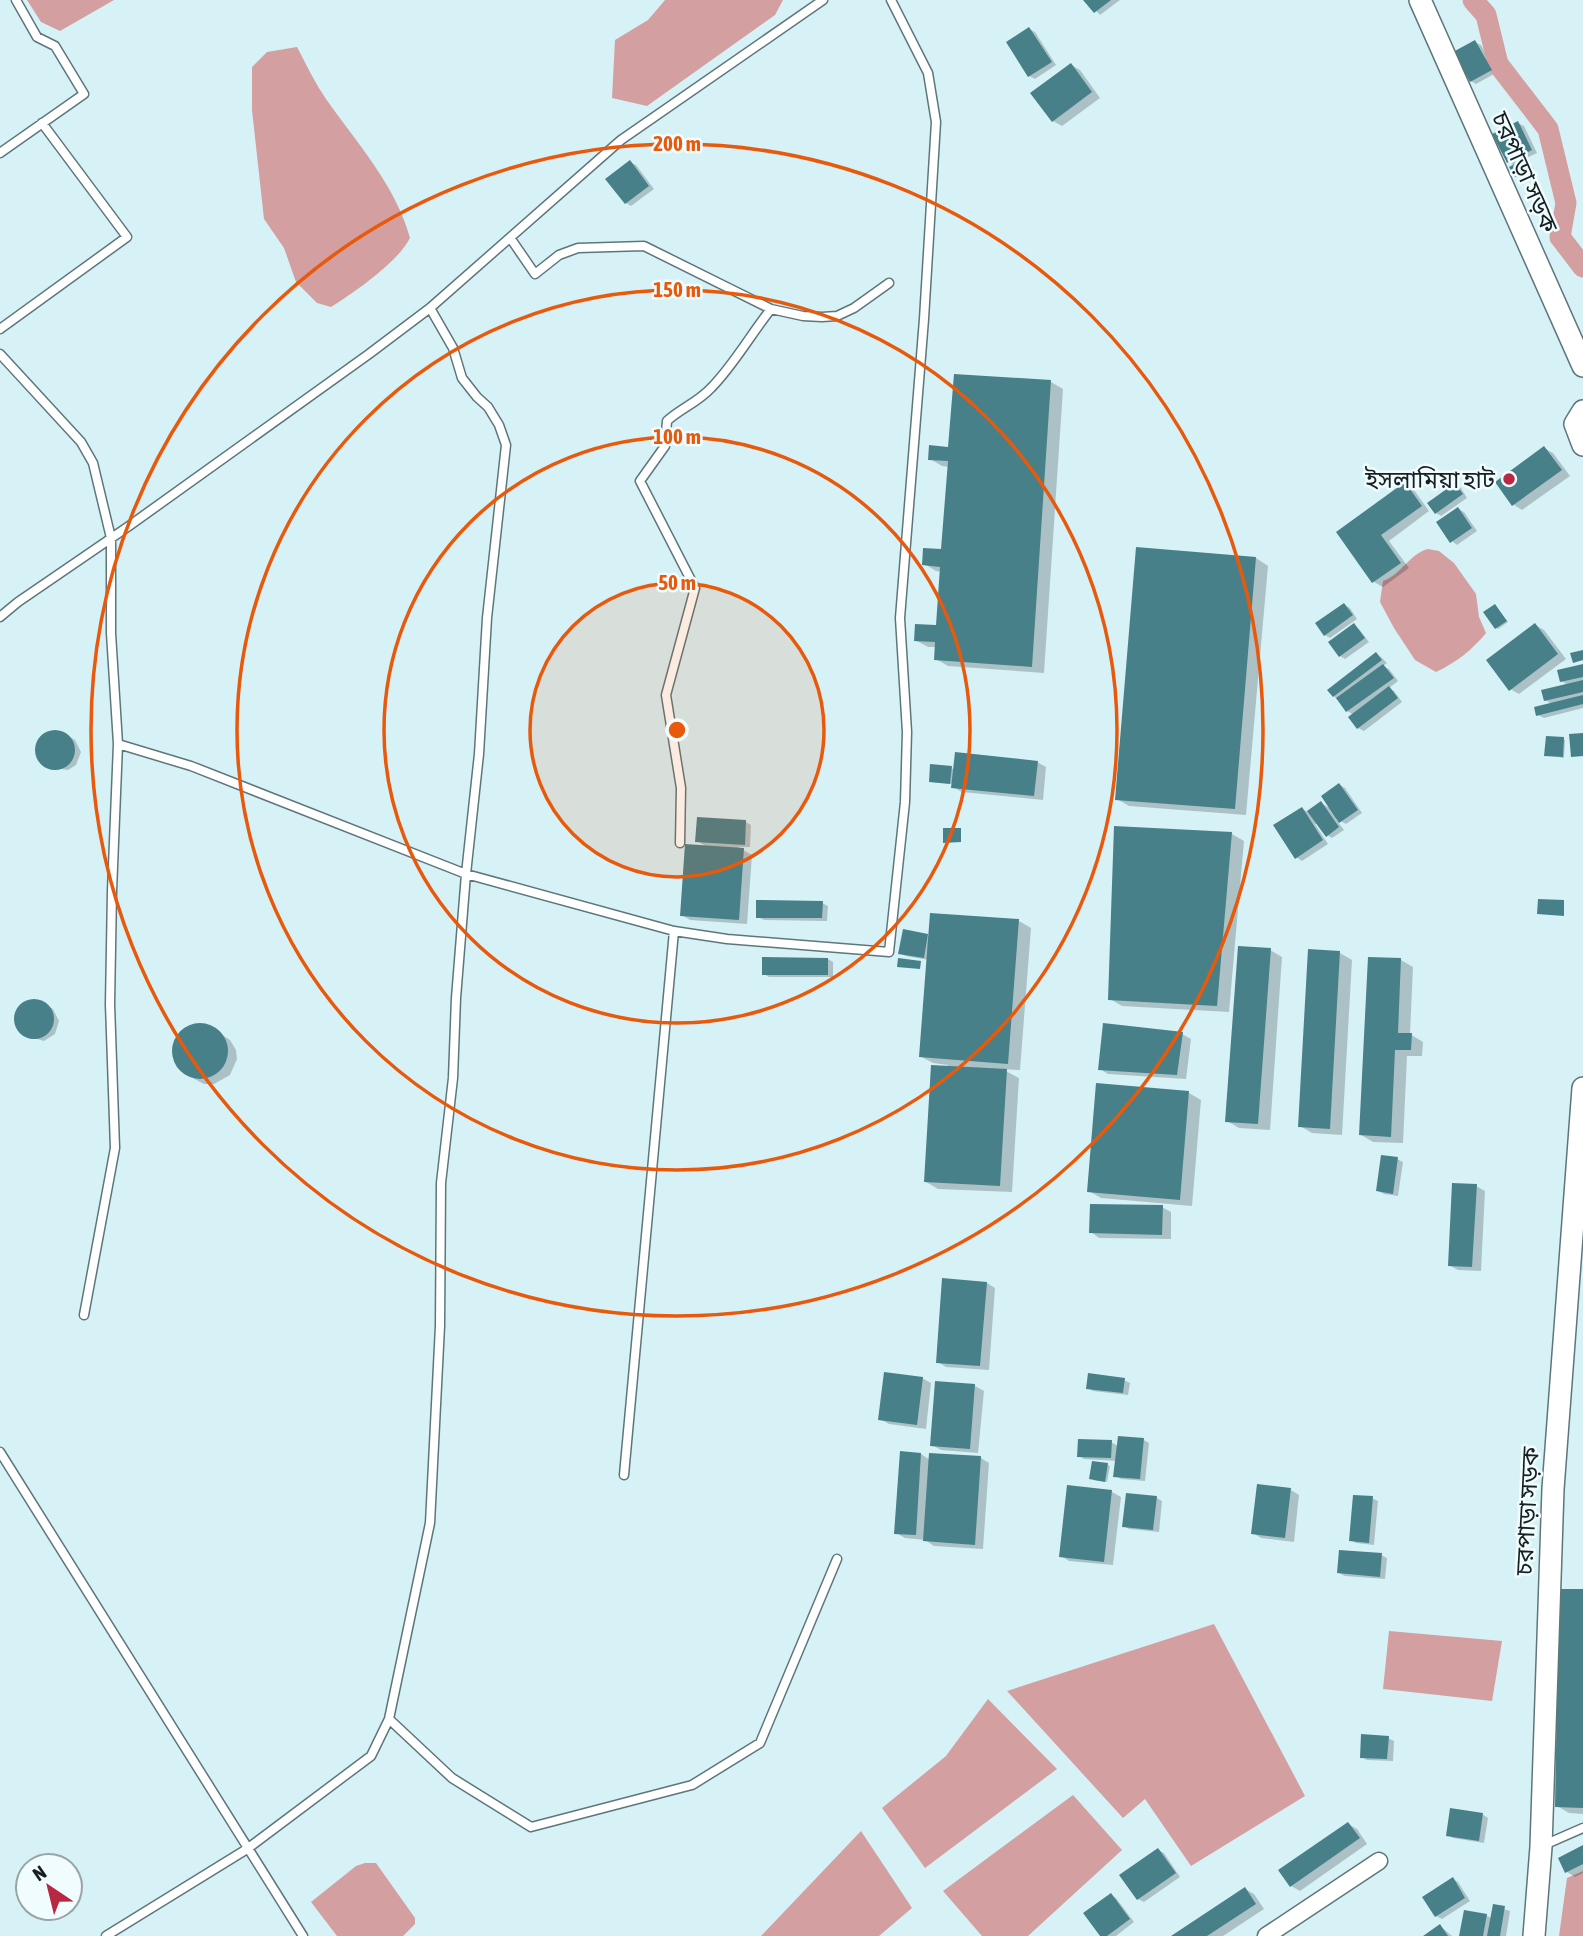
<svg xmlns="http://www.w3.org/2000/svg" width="1583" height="1936" font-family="'Asap Condensed','Noto Sans Bengali',sans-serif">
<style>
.water{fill:#d39fa1}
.shadow{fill:#0003}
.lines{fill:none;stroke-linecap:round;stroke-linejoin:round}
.canal{stroke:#d39fa1;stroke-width:21}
.building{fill:#478089}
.lane-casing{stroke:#5e767a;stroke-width:11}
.street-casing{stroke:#5e767a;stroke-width:19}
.secondary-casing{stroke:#5e767a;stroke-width:24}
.lane{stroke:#fff;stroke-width:8}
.street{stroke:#fff;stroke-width:16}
.secondary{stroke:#fff;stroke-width:21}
.ring{fill:none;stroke:#e8590c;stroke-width:3.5}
.poi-dot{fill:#b92843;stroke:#f1fcfe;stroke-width:2.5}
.labels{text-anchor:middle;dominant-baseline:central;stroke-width:5;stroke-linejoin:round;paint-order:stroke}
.street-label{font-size:24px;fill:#162022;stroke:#f1fcfe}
.poi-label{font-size:24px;fill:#162022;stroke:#f1fcfe;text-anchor:end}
.centre{fill:#e8590c;stroke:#f1fcfe;stroke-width:3.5}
.ring-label{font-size:21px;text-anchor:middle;font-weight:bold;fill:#e8590c;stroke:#f1fcfe;stroke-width:5;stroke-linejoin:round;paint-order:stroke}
</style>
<rect width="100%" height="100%" fill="#d7f2f7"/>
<!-- water -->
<path class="water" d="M27,0H114L60,31L41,22Z
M665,0H783L775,15L647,106L612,98L615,40L648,20Z
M297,47C306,64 315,83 326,99C357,143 396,186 410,238C398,262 355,292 331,307L317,303L296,282L284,248L264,219L252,110V67L267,52Z
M1428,549L1439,551L1454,563L1476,594L1479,617L1486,633C1472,650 1457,662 1436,672L1415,660L1394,628L1380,602L1383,581C1401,575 1409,554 1428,549Z
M1214,1624L1305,1796L1191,1866L1145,1799L1123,1818L1007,1691Z
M1389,1631L1502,1641L1492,1701L1383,1689Z
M988,1699L1057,1769L925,1868L882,1808L946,1756Z
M1073,1795L1122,1850L1028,1936H982L943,1891Z
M861,1831L912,1908L879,1936H761Z
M365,1863H376L415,1918V1924L403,1936H337L311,1902L356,1866Z
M1583,1871V1936H1559L1567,1878Z"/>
<!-- shadow -->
<path class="shadow" d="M1086,0H1120L1100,15Z
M1029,29L1035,32L1056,65L1035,79L1029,76Z
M1475,42L1481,45L1496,73L1476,84L1471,81Z
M1071,65L1080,70L1100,98L1062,126L1053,121Z
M1518,123L1524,126L1537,153L1526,158L1534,169L1518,177L1516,176L1515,166L1508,161Z
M630,162L636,165L654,189L631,206L626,203Z
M1051,382L1063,389L1044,673L948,666L936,659V647H928L915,640L938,627L942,572L936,571L924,564L943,551L949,467L942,466L930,459Z
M1544,448L1553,453L1570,476L1522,510L1514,505Z
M1405,484L1414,490L1429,511L1389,541L1409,568L1383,587L1374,582L1338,532Z
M1455,485L1461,488L1467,498L1441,516L1436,513Z
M1458,509L1464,512L1477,531L1457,545L1452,541Z
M1138,549L1256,558L1268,566L1246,815L1129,806L1117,799Z
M1344,605L1350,608L1357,619L1330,638L1325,635Z
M1495,606L1508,622L1498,629L1496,628Z
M1535,625L1544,630L1566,659L1519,694L1510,689Z
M1354,626L1359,629L1369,642L1345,659L1340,656Z
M1377,654L1382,658L1387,663L1383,666L1389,669L1398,681L1389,688L1394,691L1402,702L1364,731L1358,728L1354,715L1347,711L1334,696Z
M1583,665V708L1544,718L1538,715L1552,704L1545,700L1568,685L1561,681Z
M52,731L63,733L75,740L81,752L76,765L68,770L47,767L37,753L40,739Z
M1563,739L1565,740L1564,758L1546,755Z
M1037,762L1046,767L1043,800L962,792L953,787V784L933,782L951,768L955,770Z
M1340,785L1345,788L1362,813L1346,824L1335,818L1344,830L1332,838L1327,835L1318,823L1315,824L1328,844L1302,861L1296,857L1302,809L1308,812L1321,803L1333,810Z
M698,819L746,822L751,825L750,847H738L752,855L747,924L690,920L682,915L707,847L697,841Z
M1232,834L1244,841L1229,1012L1122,1006L1110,999Z
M822,903L828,906L827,921L764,920L758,917Z
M932,915L1019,921L1031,928L1020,1070L1002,1069L1019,1078L1012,1192L938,1189L926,1182L948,1065L933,1063L920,1056L929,960L906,956L900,953L927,935L930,937Z
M1270,950L1282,957L1270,1130L1239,1128L1227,1121Z
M1340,953L1352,960L1342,1135L1312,1133L1300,1126Z
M828,959L833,962V977H769L764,974Z
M1369,959L1401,960L1413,967L1410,1034L1423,1042L1422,1056H1407L1403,1143L1373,1142L1361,1135Z
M37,1000L53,1009L59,1021L55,1034L44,1041L24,1035L16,1023L19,1009L31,1001Z
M202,1025L209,1026L230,1040L236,1050L237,1059L230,1075L214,1084H204L185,1074L175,1062L173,1053L174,1043L179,1034L192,1026Z
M1182,1034L1191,1039L1186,1079L1108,1074L1100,1069Z
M1098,1085L1189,1093L1201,1100L1192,1206L1101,1198L1089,1191Z
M1397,1159L1403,1162L1398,1196L1384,1194L1378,1191Z
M1476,1186L1485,1191L1481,1271L1458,1270L1449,1265Z
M1162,1207L1171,1212V1239L1099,1238L1091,1232Z
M987,1283L995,1288L989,1370L946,1367L938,1362Z
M922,1378L931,1383L926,1429L889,1424L880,1419Z
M1124,1380L1130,1383L1128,1395L1093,1391L1088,1388Z
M975,1386L984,1391L978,1453L941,1450L932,1445Z
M1144,1440L1149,1443L1145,1481L1121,1479L1115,1476L1117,1461L1084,1459L1079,1456L1111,1442L1118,1446Z
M921,1454L930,1460L981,1458L989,1463L983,1549L934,1546L925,1540L905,1538L896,1533Z
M1107,1465L1110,1466L1107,1482L1093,1480Z
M1068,1487L1112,1492L1121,1497L1113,1565L1069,1561L1061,1556Z
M1291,1490L1299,1495L1294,1542L1261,1538L1253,1533Z
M1127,1495L1157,1498L1162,1501L1159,1532L1129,1529L1124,1526Z
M1372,1498L1378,1501L1374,1545L1356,1543L1351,1540Z
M1381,1555L1387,1558L1385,1579L1345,1576L1339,1573Z
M1583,1591V1814L1569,1813L1557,1806Z
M1388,1738L1394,1741L1393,1761L1367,1760L1361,1757Z
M1482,1814L1488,1818L1484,1843L1453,1838L1448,1835Z
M1348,1824L1357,1829L1367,1844L1300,1891L1291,1886Z
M1583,1847V1873L1575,1877L1567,1872Z
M1158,1850L1164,1853L1180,1877L1144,1902L1138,1899Z
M1453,1879L1458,1882L1470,1901L1442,1919L1436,1916Z
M1245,1889L1254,1894L1264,1909L1223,1936H1174Z
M1111,1895L1116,1898L1134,1922L1116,1936H1102Z
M1494,1906L1510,1911L1506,1936H1461L1486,1915L1492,1919Z
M1440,1926L1452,1936H1426Z"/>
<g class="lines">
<!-- canal -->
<path class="canal" d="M1473,0L1486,15L1498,64L1548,129L1566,203L1560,237L1583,267"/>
</g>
<!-- building -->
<path class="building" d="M1083,0H1111L1094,13Z
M1029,27L1052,62L1028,77L1006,42Z
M1475,40L1492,70L1470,82L1453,52Z
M1071,63L1092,92L1052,122L1030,93Z
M1518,121L1532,150L1507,163L1492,134Z
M1527,157L1533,168L1515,177L1509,167Z
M630,160L649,186L625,204L605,179Z
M954,374L1051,380L1032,667L934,660L935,642L914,641L915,624L936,625L940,567L922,565L923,548L941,549L948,461L928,460L929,445L948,447Z
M1544,446L1562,470L1512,506L1495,482Z
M1405,482L1422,506L1381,535L1401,563L1372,583L1336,532Z
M1455,483L1463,494L1435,514L1427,503Z
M1458,507L1472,528L1450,543L1436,522Z
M1136,547L1256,557L1235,809L1115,800Z
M1344,603L1353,615L1324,636L1315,623Z
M1495,604L1507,621L1495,629L1483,612Z
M1354,623L1365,638L1339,657L1328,642Z
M1535,623L1558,654L1509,691L1486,660Z
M1583,650V660L1573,663L1570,653Z
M1376,652L1382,660L1333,697L1327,690Z
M1383,664L1394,678L1346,712L1336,698Z
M1583,664V677L1560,682L1557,670Z
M1583,680V692L1544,701L1541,690Z
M1389,686L1398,698L1357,729L1348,717Z
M1583,695V704L1536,716L1534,707Z
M35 750a20 20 0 1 1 40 0a20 20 0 1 1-40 0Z
M1583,733V756L1571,757L1569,734Z
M1546,736L1564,737L1563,757L1544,756Z
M955,752L1038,761L1034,796L951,788Z
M930,764L952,766L950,784L929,782Z
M1339,783L1358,810L1339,823L1321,796Z
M1321,801L1339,827L1326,837L1307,811Z
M1302,807L1323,840L1295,859L1273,825Z
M697,817L746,820L745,845L695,842Z
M1114,826L1232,832L1217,1006L1108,1000Z
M943,828H961V842L943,843Z
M685,844L744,848L739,920L680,916Z
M1538,899L1564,900V916L1537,914Z
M756,900L823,901L822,918H756Z
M930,913L1019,919L1008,1064L919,1057Z
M903,929L928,934L924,958L898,954Z
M1238,946L1271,948L1258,1124L1225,1122Z
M1308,949L1340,951L1330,1129L1298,1127Z
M762,957L828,958V975H762Z
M1368,957L1401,958L1398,1033H1412L1411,1050H1395L1391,1137L1359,1135Z
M898,958L921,961L920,969L897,967Z
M14 1019a20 20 0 1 1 40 0a20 20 0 1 1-40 0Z
M172 1051a28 28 0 1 1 56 0a28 28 0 1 1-56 0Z
M1103,1023L1183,1032L1177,1075L1098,1070Z
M931,1065L1007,1069L1000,1186L924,1182Z
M1096,1083L1189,1091L1180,1200L1087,1192Z
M1381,1155L1398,1157L1393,1194L1376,1191Z
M1452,1183L1477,1184L1472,1267L1448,1266Z
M1090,1204L1163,1205L1162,1235L1089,1233Z
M942,1278L987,1282L980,1366L936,1363Z
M884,1372L923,1377L917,1425L878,1420Z
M1088,1373L1125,1378L1123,1393L1086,1389Z
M935,1381L975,1384L970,1449L930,1446Z
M1118,1436L1144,1438L1140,1479L1113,1477Z
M1078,1439L1112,1440L1111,1458L1077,1457Z
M900,1451L921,1453L916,1535L894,1534Z
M929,1453L981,1456L975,1545L923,1541Z
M1092,1461L1108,1463L1105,1482L1089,1479Z
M1257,1484L1291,1488L1285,1538L1251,1534Z
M1067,1485L1112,1490L1104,1562L1059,1557Z
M1126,1493L1157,1496L1153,1530L1122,1527Z
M1353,1495L1373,1496L1369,1543L1349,1541Z
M1339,1550L1382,1553L1380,1577L1337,1573Z
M1559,1589H1583V1808L1555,1807Z
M1361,1734L1389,1736L1387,1759L1360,1758Z
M1450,1808L1483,1813L1479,1841L1446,1836Z
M1348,1822L1360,1838L1290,1887L1278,1870Z
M1583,1845V1864L1565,1873L1558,1858Z
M1158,1848L1176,1873L1137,1900L1119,1875Z
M1453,1877L1465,1898L1435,1917L1422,1897Z
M1245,1887L1256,1904L1207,1936H1171Z
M1111,1893L1130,1919L1107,1936H1100L1083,1913Z
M1493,1904L1505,1906L1500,1936H1487Z
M1464,1910L1487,1914L1483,1936H1459Z
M1440,1924L1448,1936H1423Z"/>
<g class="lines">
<!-- lane casing -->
<g class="lane-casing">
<path id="lane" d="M0,153L84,94L55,46L37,37L16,0
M511,239L535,274L559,255L578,248L644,246L771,309L803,316L822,317L837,316L854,308L889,283
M430,308L453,348L462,378L477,397L488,407L499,425L506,445L487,618L479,754L466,874L456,998L453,1078L441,1183L440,1326L430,1523L389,1719L452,1778L531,1827L692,1785L760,1743L837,1559
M0,329L127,237L42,123
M0,354L81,442L93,463L111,538V633L118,744L112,891L110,1004L115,1148L84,1315
M0,617L18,602L129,526L369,354L430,308L621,140L823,0
M118,744L191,766L466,874L674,931L727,939L889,952L905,802L907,732L900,618L924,319L936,122L928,73L891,0
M680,843L681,788L666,695L695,588L640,481L665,446L667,421C681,408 697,403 711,388C733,366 751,334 771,309
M0,1452L303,1936
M624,1475L674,931
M1544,1845L1583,1828
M106,1936L247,1849L371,1756L389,1719"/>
</g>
<!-- street casing -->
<g class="street-casing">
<path id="street" d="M1266,1936L1379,1861"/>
</g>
<!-- secondary casing -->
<g class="secondary-casing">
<path id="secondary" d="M1420,0L1583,366
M1583,411L1575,424L1583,445
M1534,1936L1541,1847L1553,1489L1583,1088"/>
</g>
<!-- lane -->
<use href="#lane" class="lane"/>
<!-- street -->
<use href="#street" class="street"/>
<!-- secondary -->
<use href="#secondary" class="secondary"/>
</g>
<!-- distance rings -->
<circle cx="677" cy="730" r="147" fill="#e8590c" fill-opacity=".12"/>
<g class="ring">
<circle cx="677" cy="730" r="147"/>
<circle cx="677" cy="730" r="293"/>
<circle cx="677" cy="730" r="440"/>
<circle cx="677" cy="730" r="586"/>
</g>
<!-- markers -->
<circle class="poi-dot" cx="1509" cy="479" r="7"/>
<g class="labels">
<!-- street labels -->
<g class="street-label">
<text transform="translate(1525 172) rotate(66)">চরপাড়া সড়ক</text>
<text transform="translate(1527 1511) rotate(-87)">চরপাড়া সড়ক</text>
</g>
<!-- poi labels -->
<g class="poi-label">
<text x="1495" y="479">ইসলামিয়া হাট</text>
</g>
</g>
<circle cx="677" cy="730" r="10" class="centre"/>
<g class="ring-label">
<text x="677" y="151">200 m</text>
<text x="677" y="297">150 m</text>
<text x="677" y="444">100 m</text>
<text x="677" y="590">50 m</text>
</g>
<!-- north arrow -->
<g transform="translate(49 1887) rotate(325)"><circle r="33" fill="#f1fcfe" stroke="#99a4a6" stroke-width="2"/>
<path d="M0-5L12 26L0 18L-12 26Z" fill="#b92843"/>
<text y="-10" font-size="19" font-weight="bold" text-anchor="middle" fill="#162022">N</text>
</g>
</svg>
